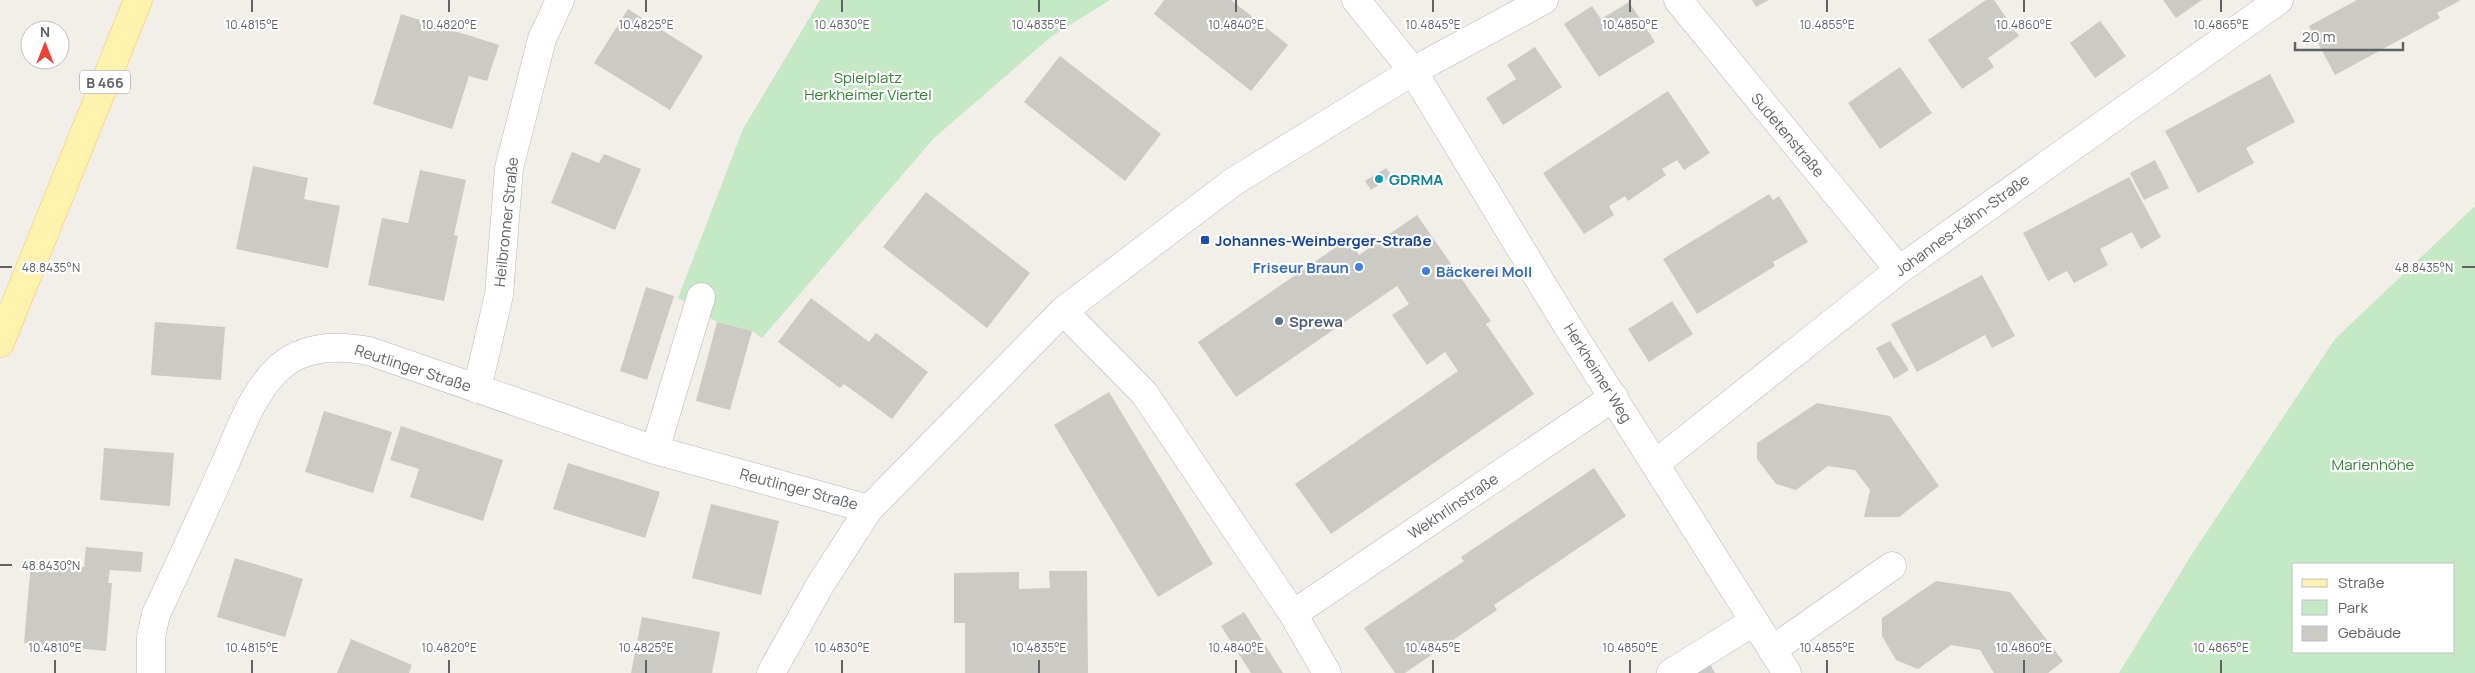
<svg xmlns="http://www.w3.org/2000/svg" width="2475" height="673" font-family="Manrope,sans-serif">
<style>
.green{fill:#c5e8c5;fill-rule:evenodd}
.building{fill:#cccac5}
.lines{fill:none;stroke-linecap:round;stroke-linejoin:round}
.minor-casing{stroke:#b5b8bc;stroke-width:29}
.major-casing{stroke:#f2c960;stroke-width:29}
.minor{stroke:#fff;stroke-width:28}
.major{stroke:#fff2af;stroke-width:28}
.ticks{fill:none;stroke:#5f6368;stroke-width:2}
.culture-dot{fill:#0f9aa8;stroke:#fff;stroke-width:2}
.transit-dot{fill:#1a4fb4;stroke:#fff;stroke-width:2}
.shop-dot{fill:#3f7fe0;stroke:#fff;stroke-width:2}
.service-dot{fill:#5c6f8a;stroke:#fff;stroke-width:2}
.labels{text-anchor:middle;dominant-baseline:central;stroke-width:4.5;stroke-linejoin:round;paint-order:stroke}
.shield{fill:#fff;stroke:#8f9295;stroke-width:1}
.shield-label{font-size:14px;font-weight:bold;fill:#5f6368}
.park-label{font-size:15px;fill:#348238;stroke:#fff}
.street-label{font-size:15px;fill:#5f6368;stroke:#fff}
.culture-label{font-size:15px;font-weight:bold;fill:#0d838f;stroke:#fff;text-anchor:start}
.transit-label{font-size:15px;font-weight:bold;fill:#164399;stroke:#fff;text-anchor:start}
.shop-label{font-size:15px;font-weight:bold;fill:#366cbe;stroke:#fff;text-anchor:end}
.service-label{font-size:15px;font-weight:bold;fill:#4e5e75;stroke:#fff;text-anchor:start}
.ticks-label{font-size:12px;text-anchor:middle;fill:#5f6368;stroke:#fff;stroke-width:4.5;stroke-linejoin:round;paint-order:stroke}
</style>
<rect width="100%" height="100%" fill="#f1efe8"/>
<!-- green -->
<path class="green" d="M820,0H1110L1052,36L934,138L762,338L752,331L717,322L678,298L743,129Z
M2475,206V673H2119L2192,554L2335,339ZM2294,564H2454V652H2294Z"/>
<!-- building -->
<path class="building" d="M1164,0H1231L1288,45L1251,91L1154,14Z
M1752,0H1769L1756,7Z
M1986,0H1994L2019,36L1988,58L1994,67L1962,89L1928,40Z
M2163,0H2202L2176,18Z
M2357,0H2461L2437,13L2440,18L2335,75L2309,26Z
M1629,2L1655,42L1599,77L1564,24L1592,6L1601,19Z
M628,9L703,56L670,110L594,63Z
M401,14L499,45L487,81L469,76L452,129L373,104Z
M2100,21L2126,56L2095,78L2070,43Z
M1535,47L1562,87L1503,125L1486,98L1516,79L1507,65Z
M1060,56L1161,134L1125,181L1024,102Z
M1900,67L1932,113L1880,149L1848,103Z
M2270,74L2295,122L2246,148L2254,163L2198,193L2165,131Z
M1668,91L1710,153L1684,170L1677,160L1662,169L1666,175L1628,201L1625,196L1609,206L1614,215L1584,234L1543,173Z
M572,152L599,163L604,154L641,169L615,230L551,203Z
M2155,160L2169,188L2144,200L2130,173Z
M253,166L308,178L304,199L340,206L328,268L236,249Z
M1386,168L1392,176L1371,190L1365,181Z
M420,170L466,180L454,235L458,236L444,301L368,285L382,218L408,223Z
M2129,177L2161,237L2141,249L2132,232L2100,249L2108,265L2074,283L2067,271L2048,281L2023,233Z
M926,192L1030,273L987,328L883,247Z
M1769,194L1773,200L1779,196L1808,242L1773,262L1775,266L1697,314L1663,259Z
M1417,215L1491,321L1486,324L1534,394L1331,534L1295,484L1458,371L1445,352L1427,365L1392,315L1409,304L1397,286L1236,397L1198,342L1348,239L1359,255Z
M1982,275L2015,336L1992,348L1985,335L1917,372L1891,324Z
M646,287L674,296L647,380L620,371Z
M811,298L869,342L876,333L928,372L892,419L844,384L840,388L778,342Z
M1672,301L1693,334L1649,362L1628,329Z
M155,322L225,327L221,380L151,375Z
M717,322L752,331L730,410L696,401Z
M1890,341L1909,370L1894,379L1876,348Z
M1109,392L1213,564L1158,597L1054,425Z
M1817,403L1890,416L1939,486L1899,517H1864L1870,490L1855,470L1828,466L1796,490L1776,484L1757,459V443Z
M324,411L392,432L373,493L305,472Z
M401,426L503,460L483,521L410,497L419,469L390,460Z
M104,448L174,453L170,506L100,500Z
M568,463L660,492L645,538L553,509Z
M1594,468L1626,516L1494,605L1497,610L1405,673H1395L1364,628L1464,561L1461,557Z
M711,504L779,521L761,595L692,578Z
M86,547L143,552L141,572L110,570L108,583H112L106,651L24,643L31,563L84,567Z
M235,558L303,579L285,637L217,617Z
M1049,571H1087L1088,673H965V623H954V573L1019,572V589L1050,588Z
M1936,581L2010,592L2063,661L2048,673H1994L1980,650L1951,645L1918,669L1896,660L1882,636V618Z
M1244,612L1283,673H1251L1221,626Z
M642,617L720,632L712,673H631Z
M351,639L412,665L409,673H337Z
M1710,664L1715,673H1696Z"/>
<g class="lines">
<!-- minor casing -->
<g class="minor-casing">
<path id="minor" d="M1356,0L1413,71L1562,317L1787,673
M1678,0L1899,270
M1063,311L1144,393L1293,614L1327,673
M477,389L499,295L509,168L542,39L560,0
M655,450L701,297
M1655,464L1899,270L2279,0
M1293,614L1614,397
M1772,650L1892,566
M151,673V637L156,614C179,565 202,516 224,466C239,433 252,392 280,367C305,345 338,345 369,351L655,450L869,509
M771,673L820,585L869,509L1063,311L1233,182L1413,71L1544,0
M1671,673L1753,622"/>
</g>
<!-- major casing -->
<g class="major-casing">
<path id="major" d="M0,343L138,0"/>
</g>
<!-- minor -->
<use href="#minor" class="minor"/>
<!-- major -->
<use href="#major" class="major"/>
</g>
<!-- ticks -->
<path class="ticks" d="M252,0V12M449,0V12M646,0V12M842,0V12M1039,0V12M1236,0V12M1433,0V12M1630,0V12M1827,0V12M2024,0V12M2221,0V12M0,267H12M2462,267H2475M0,565H12M55,660V673M252,660V673M449,660V673M646,660V673M842,660V673M1039,660V673M1236,660V673M1433,660V673M1630,660V673M1827,660V673M2024,660V673M2221,660V673"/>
<!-- markers -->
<circle class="culture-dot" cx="1379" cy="179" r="5"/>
<rect class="transit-dot" x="1200" y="235" width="10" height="10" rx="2.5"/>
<g class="shop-dot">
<circle cx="1359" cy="267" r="5"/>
<circle cx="1426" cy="271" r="5"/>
</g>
<circle class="service-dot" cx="1279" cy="321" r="5"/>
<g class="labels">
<!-- shield labels -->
<rect class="shield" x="80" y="70.5" width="50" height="23" rx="4"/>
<g class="shield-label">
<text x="105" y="82">B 466</text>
</g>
<!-- park labels -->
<g class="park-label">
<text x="868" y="77">Spielplatz<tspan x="868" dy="17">Herkheimer Viertel</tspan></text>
<text x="2373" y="464">Marienhöhe</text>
</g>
<!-- street labels -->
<g class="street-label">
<text transform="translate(1788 135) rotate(50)">Sudetenstraße</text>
<text transform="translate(506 222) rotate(-84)">Heilbronner Straße</text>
<text transform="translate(1962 225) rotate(-36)">Johannes-Kähn-Straße</text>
<text transform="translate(413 368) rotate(18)">Reutlinger Straße</text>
<text transform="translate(1598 373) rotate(58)">Herkheimer Weg</text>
<text transform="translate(799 489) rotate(15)">Reutlinger Straße</text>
<text transform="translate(1453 506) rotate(-34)">Wekhrlinstraße</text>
</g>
<!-- culture labels -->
<g class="culture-label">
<text x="1389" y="179">GDRMA</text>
</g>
<!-- transit labels -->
<g class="transit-label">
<text x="1215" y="240">Johannes-Weinberger-Straße</text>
</g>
<!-- shop labels -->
<g class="shop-label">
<text x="1349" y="267">Friseur Braun</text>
<text x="1436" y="271" text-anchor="start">Bäckerei Moll</text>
</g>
<!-- service labels -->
<g class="service-label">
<text x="1289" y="321">Sprewa</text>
</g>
</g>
<g class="ticks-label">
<text x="252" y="29">10.4815°E</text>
<text x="449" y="29">10.4820°E</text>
<text x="646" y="29">10.4825°E</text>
<text x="842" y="29">10.4830°E</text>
<text x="1039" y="29">10.4835°E</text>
<text x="1236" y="29">10.4840°E</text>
<text x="1433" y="29">10.4845°E</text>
<text x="1630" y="29">10.4850°E</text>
<text x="1827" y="29">10.4855°E</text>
<text x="2024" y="29">10.4860°E</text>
<text x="2221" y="29">10.4865°E</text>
<text x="51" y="272">48.8435°N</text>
<text x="2424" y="272">48.8435°N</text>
<text x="51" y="570">48.8430°N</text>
<text x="55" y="652">10.4810°E</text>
<text x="252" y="652">10.4815°E</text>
<text x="449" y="652">10.4820°E</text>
<text x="646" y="652">10.4825°E</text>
<text x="842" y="652">10.4830°E</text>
<text x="1039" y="652">10.4835°E</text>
<text x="1236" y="652">10.4840°E</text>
<text x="1433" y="652">10.4845°E</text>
<text x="1630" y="652">10.4850°E</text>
<text x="1827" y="652">10.4855°E</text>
<text x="2024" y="652">10.4860°E</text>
<text x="2221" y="652">10.4865°E</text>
</g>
<!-- legend -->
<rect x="2292" y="563" width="162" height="90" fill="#ffffff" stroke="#bfc1c3"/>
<rect x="2302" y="579" width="25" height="8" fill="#fff2af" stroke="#bfc1c3"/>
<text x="2338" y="588" font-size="15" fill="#5f6368">Straße</text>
<rect x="2302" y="600" width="25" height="15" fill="#c5e8c5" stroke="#bfc1c3"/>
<text x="2338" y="613" font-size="15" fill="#5f6368">Park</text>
<rect x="2302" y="626" width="25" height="15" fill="#cccac5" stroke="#bfc1c3"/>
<text x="2338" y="638" font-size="15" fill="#5f6368">Gebäude</text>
<!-- north arrow -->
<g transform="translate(45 45)"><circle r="24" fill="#ffffff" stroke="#bfc1c3"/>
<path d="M0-4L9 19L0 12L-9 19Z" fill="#ea4335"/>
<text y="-8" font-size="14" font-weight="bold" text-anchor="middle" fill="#5f6368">N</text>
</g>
<!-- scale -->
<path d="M2295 42v8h108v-8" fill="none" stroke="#5f6368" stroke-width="2.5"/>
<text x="2302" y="42" font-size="15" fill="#5f6368" stroke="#ffffff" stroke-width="4" paint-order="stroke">20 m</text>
</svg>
